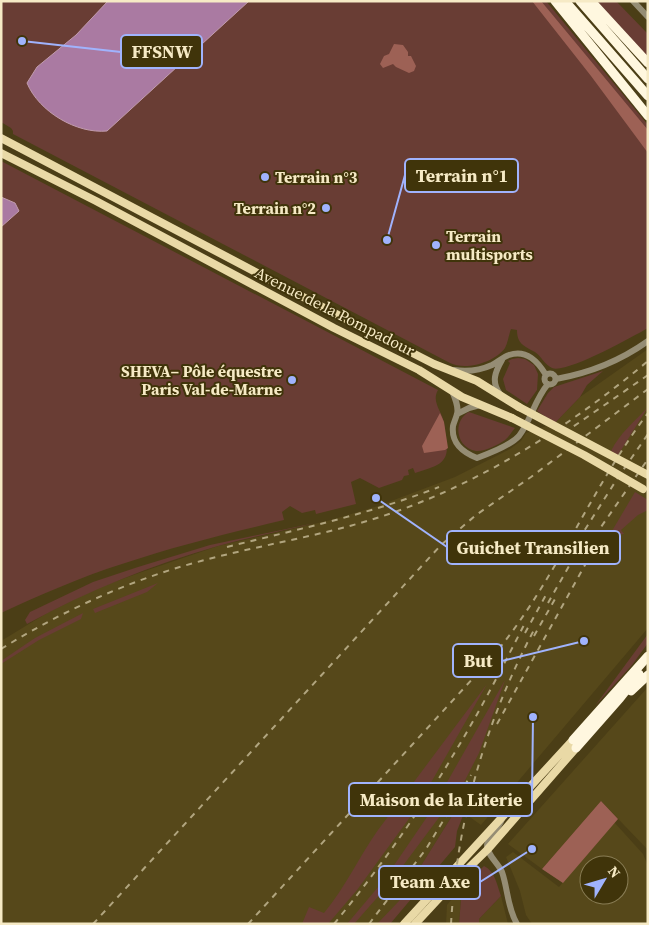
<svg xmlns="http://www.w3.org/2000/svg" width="649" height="925" font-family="'Source Serif 4',serif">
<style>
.built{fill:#56481a;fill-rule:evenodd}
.green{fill:#693d34}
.forest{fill:#9d6155}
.water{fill:#aa7aa2;stroke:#c19cac}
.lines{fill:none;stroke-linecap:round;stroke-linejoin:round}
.minor{stroke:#958d74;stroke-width:6}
.major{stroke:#e9d9a6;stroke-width:8}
.highway{stroke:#fff7df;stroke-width:9}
.rail{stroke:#b1a57f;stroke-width:2;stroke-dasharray:6 6;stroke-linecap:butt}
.major-bridge{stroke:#e9d9a6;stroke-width:8}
.poi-dot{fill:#a0b3fd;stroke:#40340a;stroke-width:2}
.labels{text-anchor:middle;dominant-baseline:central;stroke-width:4;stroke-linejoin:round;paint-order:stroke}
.poi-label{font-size:16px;font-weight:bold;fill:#f6eac5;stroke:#40340a;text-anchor:start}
.street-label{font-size:16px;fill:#f6eac5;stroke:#40340a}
.leader{fill:none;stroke:#a0b3fd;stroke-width:2}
.callout-dot{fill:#a0b3fd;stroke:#40340a;stroke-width:2}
.callout{fill:#40340a;stroke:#a0b3fd;stroke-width:2}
.callout-label{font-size:18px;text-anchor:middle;font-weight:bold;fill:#f6eac5}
</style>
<rect width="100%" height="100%" fill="#4b3e16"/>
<!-- built -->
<path class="built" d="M648,349V628L481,825L457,808L385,924H1V641L47,613L97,588L139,573L218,546L331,520L378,506L455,477L510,449L521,441L526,433L555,423L580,397Z
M648,687V850L601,801L542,869L508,844Z
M614,822L643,854L648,866V924H532L526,915L520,891L506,857L513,852L559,887ZM589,865H619V895H589Z
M462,887L459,924H446L447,905Z
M501,896L508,924H479V919Z"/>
<!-- green -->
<path class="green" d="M1,1H546L648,125V328C632,337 566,374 552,368C545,365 541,356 535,352C524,346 517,344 517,330L511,329C509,334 508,342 505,348C495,362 466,371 450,363L13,134V131L11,128L1,122Z
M596,1H616L648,34V58Z
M1,161L438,390C431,402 442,411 444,423C445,428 445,434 446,439C451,465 435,466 415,473L413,468L408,470L409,475L404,476L402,480L379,488L360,478L351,482L356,504L316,514L315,510L302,513L290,506L282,512L284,520C229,533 175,546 122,564C81,577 40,595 1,613Z
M518,358L525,359L534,365L538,374L537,390L527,404L506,390L503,379L510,363L508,361L512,359Z
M603,371L587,385L580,397L555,423L537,411L548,393L554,387Z
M648,407L618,455L611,451C620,433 634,422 648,407Z
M469,412L512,427L515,428C512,431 509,437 505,440C498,445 484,452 476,451C456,448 452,421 469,412Z
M635,492L648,500V510L638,515L621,530L624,534L609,536Z
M315,523C283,531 250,537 218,546C152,565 87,591 27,624L25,620L30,612L93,582L138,567L210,545Z
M158,583L147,592L95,613L93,609Z
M83,613L81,619L39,640L1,664V661L35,638Z
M648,634V643L632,665L595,706Z
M505,680L479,753L461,788L390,883L354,924H347L384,880L429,814Z
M487,684L416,809L357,890L328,924H302L309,907L324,913C345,888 359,857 378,830Z
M457,808L464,813L457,831L455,847L390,924H377L399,901Z
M484,866C495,871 497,885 501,896L479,919V924H459L462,887Z"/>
<!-- forest -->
<path class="forest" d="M532,1H541L648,130V153L591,76Z
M394,44L403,45L408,52V56H411L416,66L414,71L409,73L396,67L393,64L383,68L380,64L384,56L389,54Z
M440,413L444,422L448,448L445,450L424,453L422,446Z
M601,801L618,819L563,883L542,869Z"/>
<!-- water -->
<path class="water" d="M108,1H249L107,131C77,134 39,112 27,83L37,67L76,35Z
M1,197L15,203L19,211L1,227Z"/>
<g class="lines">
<!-- minor -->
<path class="minor" d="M633,1L648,17
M454,370C467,372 481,370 492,365C498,362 503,357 509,355C527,349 538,362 546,375
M544.5 379a5.5 5.5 0 1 1 11 0a5.5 5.5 0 1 1-11 0Z
M556,379C590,373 620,361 648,341
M452,391C455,398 459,407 457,414C456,418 454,422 453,426C451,443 462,452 477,458C488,454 511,445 519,436C531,420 535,399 548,384
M500,394C491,382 495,372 502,360
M457,414L469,408L480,405
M502,819C499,828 487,840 487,845C487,855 498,863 502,872C508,889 507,907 517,924"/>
<!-- major -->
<path class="major" d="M1,138L305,298L434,364L477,381L519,407
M1,153L96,201L334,328L419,370L462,397L512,418
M404,924L573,740
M415,924L453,883L487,850L576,748"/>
<!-- highway -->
<path class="highway" d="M555,1L648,116
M565,1L648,96
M580,1L648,79
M591,1L648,63
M631,691L648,675
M573,740L648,656
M576,748L620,698L639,674"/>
<!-- rail -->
<path class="rail" d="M564,433L648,375
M227,547C299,529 370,514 439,487
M572,550L617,479L648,434
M581,556L648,459
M548,603L581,545
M525,633L547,593
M534,636L555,599
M1,649C64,610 130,580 201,561C264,544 328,535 389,514C485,481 570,426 648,361
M497,724L596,545
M93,924L441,545L476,515L531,477L648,389
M248,924L487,663C553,588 588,492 648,413
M334,924C378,870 419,813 455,752C480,711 502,668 524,625
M369,924L426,849L471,775
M451,924C457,819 486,720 535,628"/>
<!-- major-bridge -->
<path class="major-bridge" d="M519,407L648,475
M512,418L584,455L643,489"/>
</g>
<!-- markers -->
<g class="poi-dot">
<circle cx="265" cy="177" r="5"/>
<circle cx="326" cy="208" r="5"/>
<circle cx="436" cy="245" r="5"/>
<circle cx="292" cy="380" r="5"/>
</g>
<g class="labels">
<!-- poi labels -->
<g class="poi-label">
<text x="275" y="177">Terrain n°3</text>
<text x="316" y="208" text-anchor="end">Terrain n°2</text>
<text x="446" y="236">Terrain<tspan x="446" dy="18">multisports</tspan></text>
<text x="282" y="371" text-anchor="end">SHEVA– Pôle équestre<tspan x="282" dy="18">Paris Val-de-Marne</tspan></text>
</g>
<!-- street labels -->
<g class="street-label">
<text transform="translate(335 311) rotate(27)">Avenue de la Pompadour</text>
</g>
</g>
<!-- callouts -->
<path class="leader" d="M22 41L121 52M387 240L405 175M376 498L447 547M584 641L502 661M533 717L532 799M532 849L480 882"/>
<g class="callout-dot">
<circle cx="22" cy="41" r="5"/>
<circle cx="387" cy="240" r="5"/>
<circle cx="376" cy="498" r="5"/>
<circle cx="584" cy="641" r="5"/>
<circle cx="533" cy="717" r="5"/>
<circle cx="532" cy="849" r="5"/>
</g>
<g class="callout">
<rect x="121" y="35" width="81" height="33" rx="5"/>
<rect x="405" y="159" width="113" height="33" rx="5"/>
<rect x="447" y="531" width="173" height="33" rx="5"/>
<rect x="453" y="644" width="49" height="33" rx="5"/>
<rect x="349" y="783" width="183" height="33" rx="5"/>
<rect x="379" y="866" width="101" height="33" rx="5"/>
</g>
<g class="callout-label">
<text x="162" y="58">FFSNW</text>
<text x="462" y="182">Terrain n°1</text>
<text x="533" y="554">Guichet Transilien</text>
<text x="478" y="667">But</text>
<text x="441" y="806">Maison de la Literie</text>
<text x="430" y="888">Team Axe</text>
</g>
<!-- border -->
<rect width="649" height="925" fill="none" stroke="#f6eac5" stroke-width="5"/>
<!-- north arrow -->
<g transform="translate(604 880) rotate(52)"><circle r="24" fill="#40340a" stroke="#897d55"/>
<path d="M0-4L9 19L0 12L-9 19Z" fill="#a0b3fd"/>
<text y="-8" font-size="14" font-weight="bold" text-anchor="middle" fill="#f6eac5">N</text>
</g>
</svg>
